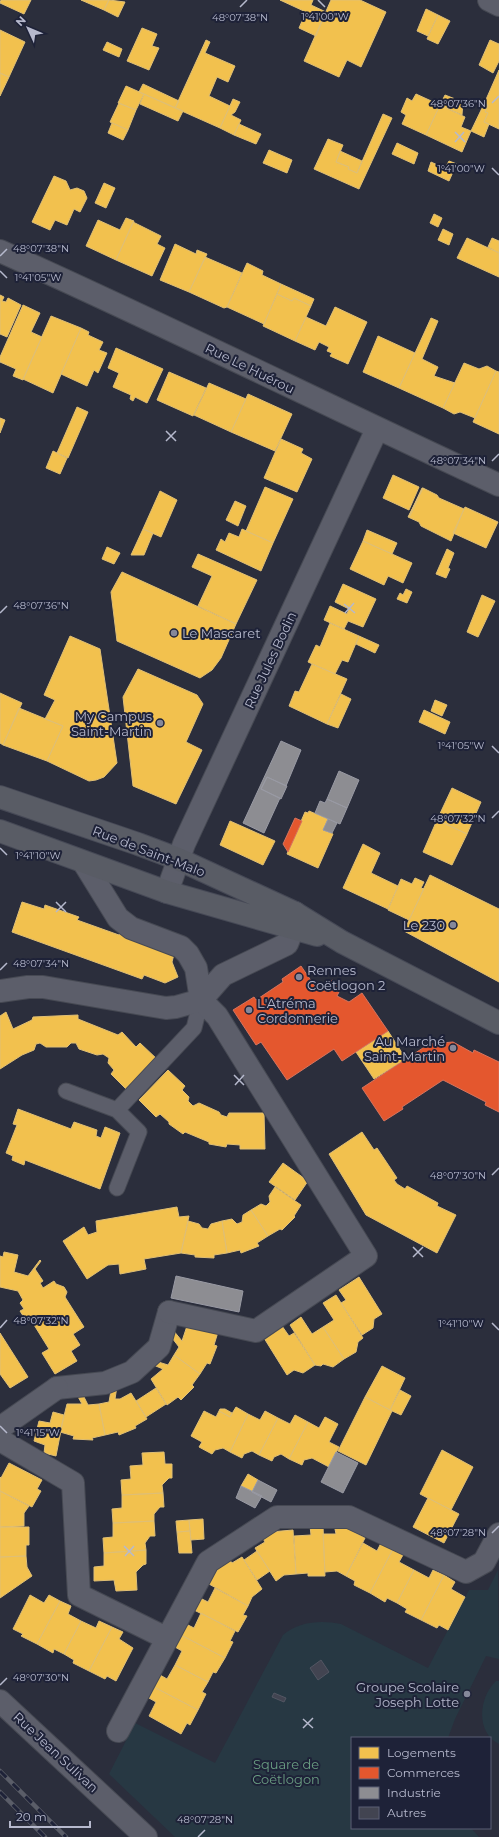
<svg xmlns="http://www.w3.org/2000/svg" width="499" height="1837" font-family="Montserrat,sans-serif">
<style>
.green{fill:#273843}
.homes{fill:#f2c14e;stroke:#e0bf74}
.shops{fill:#e4572e;stroke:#d6745e}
.industry{fill:#8d8d92;stroke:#999aa4}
.building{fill:#424451;stroke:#535663}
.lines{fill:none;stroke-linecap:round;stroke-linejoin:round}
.service-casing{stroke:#464953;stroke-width:17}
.pedestrian-casing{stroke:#464953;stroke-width:24}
.minor-casing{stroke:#464953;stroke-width:24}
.tertiary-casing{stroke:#464953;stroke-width:24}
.primary-casing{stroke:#464956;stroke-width:24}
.service{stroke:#5c5e6a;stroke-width:15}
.pedestrian{stroke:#5c5e6a;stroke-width:22}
.minor{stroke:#5c5e6a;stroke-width:22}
.tertiary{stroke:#5c5e6a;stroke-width:22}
.primary{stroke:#595c65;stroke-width:22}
.rail-casing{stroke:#5a5d68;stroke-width:4.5}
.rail{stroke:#1e2238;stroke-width:3;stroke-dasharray:9;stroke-linecap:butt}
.ticks{fill:none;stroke:#b6b9cd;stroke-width:1.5}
.poi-dot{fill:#85889a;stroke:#1e2238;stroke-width:1.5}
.labels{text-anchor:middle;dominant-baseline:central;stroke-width:4;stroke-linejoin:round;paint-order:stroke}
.street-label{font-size:13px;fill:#b6b9cd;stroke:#1e2238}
.poi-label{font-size:13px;fill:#b6b9cd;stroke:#1e2238;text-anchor:end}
.park-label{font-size:13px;fill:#6b9f83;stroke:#1e2238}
.ticks-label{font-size:10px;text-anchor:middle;fill:#b6b9cd;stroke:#1e2238;stroke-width:4;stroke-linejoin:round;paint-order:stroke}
</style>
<rect width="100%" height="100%" fill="#2b2e3c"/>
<!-- green -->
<path class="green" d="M498,1570L499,1659L486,1656L455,1719L448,1738H352V1828H471L479,1837H175L109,1774L135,1723L215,1763L283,1635C299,1621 322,1620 341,1624L428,1668L469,1590H488Z
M496,1681H499V1744C475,1732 479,1697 496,1681Z"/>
<!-- homes -->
<path class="homes" d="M1,0H31L24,14L0,3Z
M81,0H109L104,10Z
M109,0L125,2L118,17L104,10Z
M280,0H313L311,5L326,12L316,36L299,28L306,12Z
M331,0H360L386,12L361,67L347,60L339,77L304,61Z
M426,9L438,15L428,36L417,31Z
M438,15L450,21L438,44L427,39Z
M142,28L157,34L152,46L159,48L149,70L127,61Z
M0,30L25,42L9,77L0,73Z
M206,40L210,42L205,53L235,66L228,82L217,77L209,96L230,106L220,128L175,108Z
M490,40L499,44V61L493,73L479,65Z
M107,42L122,49L119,57L103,50Z
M499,70V129L484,122L488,113L485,112L488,105L484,104Z
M0,73L9,77L0,96Z
M143,84L179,101L175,108L139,92Z
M126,86L144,94L136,110L118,103Z
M144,94L183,111L178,121L140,104Z
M416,94L440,105L426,135L402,124L406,115L401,112L407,98L412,101Z
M445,95L463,102L462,115L440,105Z
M233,99L240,102L235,112L231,115L241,120L234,135L220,128Z
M119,103L136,110L128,130L110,122Z
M484,104L488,105L485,112L488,113L484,122L489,124L484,137L471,131Z
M440,105L465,117L461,127L471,131L462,152L426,135Z
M383,114L392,118L359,189L314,169L328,139L343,145L336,162L349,167L348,169L357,173Z
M112,123L128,130L123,140L108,133Z
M239,124L261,134L256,144L234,135Z
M397,143L418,153L414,164L392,154Z
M269,150L292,160L287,173L263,163Z
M340,151L362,161L357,173L348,169L349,167L336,162Z
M449,161L457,164L453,172L445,168Z
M431,162L453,172L449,181L428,171Z
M54,176L66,181L70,190L77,188L84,191L87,198L80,212L74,209L67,225L55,220L50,230L32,222Z
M104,183L115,188L106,208L95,203Z
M434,214L442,218L438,227L430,223Z
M126,218L134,221L116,260L86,246L98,220L120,230Z
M133,222L161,236L157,244L165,248L152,276L116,260Z
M443,229L453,234L449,245L438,240Z
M467,238L499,253V277L457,258Z
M492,238L499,241V253L488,247Z
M175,244L196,254L197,250L207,254L189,292L160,280Z
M205,257L242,273L227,307L224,308L189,292Z
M247,263L263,271L262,275L281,284L264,324L227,307Z
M281,284L314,299L311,306L294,298L292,301L277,294Z
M277,294L292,301L294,298L311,306L295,341L263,326Z
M0,295L4,297L2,301L6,302L8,298L21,305L7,337L0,334Z
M23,305L40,313L31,332L42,337L23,380L13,376L16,369L0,362V357Z
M335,307L367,322L348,364L330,356L332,353L327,351L329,347L319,342L315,350L295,341L306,317L326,326Z
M51,316L81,328L53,393L23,379Z
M431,318L438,321L422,359L438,367L434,376L455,383L443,408L399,388Z
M81,328L89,332L88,335L103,342L99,350L107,353L98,373L94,370L87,386L61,374Z
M378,336L415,353L399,388L363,372Z
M116,348L163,369L147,403L135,397L133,401L130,399L131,395L113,387L119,373L108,368Z
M464,363L479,369L487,366L496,371L475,418L460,412L454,414L443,408Z
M496,371L499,372V434L473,422Z
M169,372L206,388L193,416L157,400Z
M209,383L246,399L231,432L194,415Z
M248,394L292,414L275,451L231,432Z
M77,407L88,412L68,458L57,453Z
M0,418L5,420L0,433Z
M281,439L303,449L301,453L312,459L297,492L264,478Z
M53,451L67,458L60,474L46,468Z
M393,475L419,487L409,510L383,498Z
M265,487L293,499L273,543L246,531Z
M422,488H423L410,516H409Z
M423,488L437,495L439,498L464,509L451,541L421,526L419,522L408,517Z
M160,491L177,500L161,537L143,529Z
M235,501L246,506L238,526L226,520Z
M465,507L498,522L486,548L453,533Z
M143,529L153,533L144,555H131Z
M242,529L273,543L261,571L216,550L221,539L225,542L229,533L239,537Z
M367,530L397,543L392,554L363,541Z
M363,541L412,563L403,583L388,576L384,585L350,569Z
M107,547L120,553L114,564L102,559Z
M447,549L454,553L448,568L450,569L446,578L436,574Z
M198,554L257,580L236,624L198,606L212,576L192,567Z
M122,572L236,624L221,658L212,670L200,678L117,641L111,592Z
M343,584L376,599L363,627L348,621L344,629L324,620L330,606L347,614L349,609L335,602Z
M406,589L412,592L407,603L397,599L400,593L403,595Z
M482,595L495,601L478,637L467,632Z
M330,623L359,636L348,662L342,660L335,674L308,662L316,645L320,647Z
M70,636L100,649L117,763L104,777L96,780L89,781L47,761L63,726L45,719L55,700L44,695Z
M359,636L379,645L375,653L356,644Z
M312,664L347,679L327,724L289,706L295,691L299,692Z
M138,669L197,695L203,704L186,742L202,750L176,804L133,786L123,697Z
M0,693L22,703L3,745L0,743Z
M341,694L351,699L338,728L327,724Z
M435,700L447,705L442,716L431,711Z
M19,708L63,726L47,761L3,745Z
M424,710L450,722L445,734L419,722Z
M452,788L481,802L467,834L437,820Z
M309,811L328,819L323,830L333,834L318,868L287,854L305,812L308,813Z
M437,820L467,834L452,865L423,852Z
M230,821L275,841L263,865L220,845Z
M363,844L380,853L371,873L398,886L388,909L343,888Z
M430,875L499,909V982L404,931Z
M415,878L424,882L421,888L424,889L409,920L388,910L401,879L412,884Z
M22,902L44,909L45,905L79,917L77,920L119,935L121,932L174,954L172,962L178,977L165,983L144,975L142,979L12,932Z
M6,1012L13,1029L32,1020L33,1017L78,1015V1019L118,1035L122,1032L136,1047L140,1043L158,1060L128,1091L111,1074L114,1070L108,1063L109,1058L103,1054L97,1055L79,1049L76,1043H71L67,1047H46L40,1043L36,1044L34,1050L22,1055L0,1069V1016Z
M388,1031L406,1059L374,1079L356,1052Z
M168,1070L185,1086L182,1090L189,1097L188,1101L193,1106L199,1103L219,1112L221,1115L227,1117L229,1113H264L265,1149H240V1145L227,1144L226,1147L209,1144V1142L185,1132L183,1134L169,1124V1122L160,1114L156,1117L139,1100Z
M18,1109L71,1129L74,1122L97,1130L96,1136L101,1138L105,1127L120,1133L100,1189L25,1160L24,1165L12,1160L13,1156L6,1153L17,1125L13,1124Z
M362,1132L374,1150L377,1148L397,1178L394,1180L397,1184L405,1189L407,1186L438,1203L437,1206L456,1215L437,1253L366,1215L329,1154Z
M283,1163L308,1181L295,1200L269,1182Z
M275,1187L301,1205L294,1216L295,1217L282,1230L280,1229L268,1236L251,1210L261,1204L266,1206L270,1202L269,1196Z
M177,1207L179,1217L189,1216L181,1253L144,1259L146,1269L120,1274L119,1264L108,1265L87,1279L63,1241L84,1227L88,1235L97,1232L96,1221Z
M251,1210L268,1236L257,1243L259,1246L241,1253L240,1250L227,1253L222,1221L232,1219L237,1224L242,1222L243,1215Z
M188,1221L199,1224L202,1228L208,1229L211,1224L222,1221L227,1253L214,1255V1258L195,1257V1255L181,1253Z
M4,1252L18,1255L14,1272L28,1276L40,1260L41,1261L35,1269L43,1281L40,1283L43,1288L54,1281L56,1284L64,1287L67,1292L65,1297L84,1327L73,1334L80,1345L71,1351L77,1361L55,1374L42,1353L49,1349L31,1320L27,1322L20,1311L24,1309L20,1303L23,1300L18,1291L0,1287V1256L3,1257Z
M359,1277L382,1314L374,1319L373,1328L362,1335L341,1303L346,1300L339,1290Z
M336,1295L363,1338L358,1342L356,1352L344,1359L323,1327L334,1320L323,1303Z
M301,1317L312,1334L323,1327L344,1359L333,1367L323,1364L321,1366L315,1365L290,1325Z
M187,1326L218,1332L214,1345L217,1346L210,1364L207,1363L200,1374L174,1355L179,1347L169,1334L173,1330L182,1341Z
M282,1326L289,1336L294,1333L315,1365L303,1373L294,1370L287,1375L264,1338Z
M0,1333L28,1377L10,1388L0,1374Z
M174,1355L200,1374L192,1385L194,1387L181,1400L178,1397L167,1405L151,1379L163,1369L151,1364L152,1360L168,1365Z
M382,1366L405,1378L390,1410L365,1397Z
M112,1385L117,1386L115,1399H120L131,1393L147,1419L135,1426L136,1428L119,1435L118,1432L105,1435L99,1404L109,1402Z
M156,1388L166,1404L146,1417L136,1401Z
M400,1390L411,1396L401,1415L390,1410Z
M81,1391L88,1405L99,1404L105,1435L92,1438L93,1440L73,1439L74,1436L60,1432L67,1404H82L76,1393Z
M365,1397L392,1411L366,1465L338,1451Z
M236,1407L248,1414L230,1452L223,1448L215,1450L212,1454L199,1447L202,1442L191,1436L204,1411L216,1417L219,1411L230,1417Z
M220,1409H225L232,1413L230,1417L219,1411Z
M265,1411L278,1418L259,1455L252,1451L244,1454L242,1458L230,1452L248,1414L260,1420Z
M53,1412L64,1415L56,1456L44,1453L45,1445L34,1441L39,1421L50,1423Z
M295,1415L308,1422L289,1459L281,1454L274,1457L272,1461L259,1455L278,1418L290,1424Z
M325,1417L338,1424L329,1442L339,1447L329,1467L312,1458L304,1460L302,1465L289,1459L308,1422L319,1428Z
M442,1450L473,1467L451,1510L420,1494Z
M164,1452L165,1464H172V1478H169L162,1485L163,1493L122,1495L121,1480L131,1479L130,1466L143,1465L142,1453Z
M9,1463L42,1480L37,1489L41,1491L32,1507L0,1491V1477L1,1478Z
M248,1474L258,1480L252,1492L241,1486Z
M0,1491L29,1506L24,1513V1526L0,1527Z
M163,1493L164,1507H160L154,1514V1521L113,1523L112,1509L122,1508V1495Z
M428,1498L459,1514L444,1543L413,1527Z
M203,1519L204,1539L191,1540L189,1520Z
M189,1520L190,1531L177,1532L176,1521Z
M154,1521L155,1536H150L145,1543L146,1550L104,1553L103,1538L113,1537V1523Z
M310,1526H323L325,1576H308V1573L296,1574L294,1536L311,1535Z
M0,1527H29V1545H26V1556L0,1557Z
M345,1527L365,1538L346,1576L337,1571L325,1572L323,1534H336L335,1529Z
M293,1530L296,1574L284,1575L276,1581L255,1548L265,1542L262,1537L270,1532Z
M190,1531L192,1553H179L177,1532Z
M363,1543L377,1551L381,1543L393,1549L370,1593L354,1585L355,1581L346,1576Z
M393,1549L403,1555L399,1562L414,1570L397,1603L387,1598L385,1602L370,1593Z
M146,1550V1564L143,1565L136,1572L137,1590L116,1591L114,1580L94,1581V1567L104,1566V1553Z
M257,1551L270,1571L257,1580L244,1560Z
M26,1556L27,1567L32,1576L0,1598V1557Z
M242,1557L262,1589L252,1597L248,1606L209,1584L220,1565L229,1559L232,1563Z
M414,1570L429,1578L433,1570L444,1575L421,1620L405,1612L407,1609L397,1603Z
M444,1575L455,1582L451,1589L465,1597L448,1630L439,1625L437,1628L421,1620Z
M215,1588L248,1606L243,1615L247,1616L238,1632L194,1610L200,1598L208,1602Z
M30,1595L44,1603L49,1595L60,1601L37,1644L21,1636L23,1634L13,1629Z
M60,1601L71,1606L68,1614L81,1621L64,1654L54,1649L53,1653L37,1644Z
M201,1613L235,1631L230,1641L233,1642L225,1658L181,1635L186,1624L194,1628Z
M81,1621L96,1628L99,1621L112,1627L89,1671L73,1663L74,1660L64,1654Z
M112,1627L123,1632L119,1639L133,1648L116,1681L107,1676L105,1679L89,1671Z
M181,1635L225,1658L216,1673L213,1672L208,1682L175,1665L182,1651L175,1647Z
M175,1665L208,1682L202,1692L206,1694L198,1710L154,1687L160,1675L167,1679Z
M154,1687L198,1710L190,1725L187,1723L181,1734L149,1716L156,1702L149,1698Z"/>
<!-- shops -->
<path class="shops" d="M295,818L302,821L288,852L283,844Z
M301,966L314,985L326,991L332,980L342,986L337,996L349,1002L362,993L388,1031L342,1061L334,1049L287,1080L261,1042L256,1045L233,1010L254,997L256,1000L283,982L282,979Z
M453,1042L473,1053L474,1050L499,1062V1112L485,1105L486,1102L443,1080L402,1107L403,1109L384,1121L362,1088L429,1044Z"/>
<!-- industry -->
<path class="industry" d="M281,741L301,750L286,786L267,777L261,789L280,798L264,833L243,823Z
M339,771L359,780L347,808L327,799Z
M267,777L287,786L281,799L261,789Z
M327,799L347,808L340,824L315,813L320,801L325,803Z
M328,819L337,823L332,833L323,830Z
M176,1276L243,1291L239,1312L171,1298Z
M336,1452L358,1463L343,1493L321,1482Z
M258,1480L277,1490L271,1502L252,1492Z
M241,1486L262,1496L255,1508L236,1498Z"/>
<!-- building -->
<path class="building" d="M321,1660L329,1672L318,1680L310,1668Z
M274,1693L286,1698L284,1702L272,1697Z"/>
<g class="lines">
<!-- service casing -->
<g class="service-casing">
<path id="service" d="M66,1091L117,1110L139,1132L117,1188
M117,1110L194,1028L201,1000"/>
</g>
<!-- pedestrian casing -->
<g class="pedestrian-casing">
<path id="pedestrian" d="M57,1388L105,1383L132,1372L159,1347L169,1312"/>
</g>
<!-- minor casing -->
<g class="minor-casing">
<path id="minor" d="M0,251C168,326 332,408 499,485
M84,863L118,918L131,928L181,947L188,954L196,968L201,1000L217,1016L366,1256L256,1331L169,1312
M167,892L184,844L377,429
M0,991L28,987H43L166,1008L176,1007L201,1000
M201,1000L223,975L287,944L293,929L295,913
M0,1428L57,1388
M0,1440L73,1483L79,1595L166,1638
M0,1701L146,1837
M118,1731L208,1562L277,1517H349L466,1572L484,1562L499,1534"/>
</g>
<!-- tertiary casing -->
<g class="tertiary-casing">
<path id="tertiary" d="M489,0L499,5"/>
</g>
<!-- primary casing -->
<g class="primary-casing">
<path id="primary" d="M0,797L138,844L178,859L295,913L342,942L499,1023
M0,831L167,892L317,935"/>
</g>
<!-- service -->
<use href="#service" class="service"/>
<!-- pedestrian -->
<use href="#pedestrian" class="pedestrian"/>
<!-- minor -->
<use href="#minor" class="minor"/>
<!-- tertiary -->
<use href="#tertiary" class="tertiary"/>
<!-- primary -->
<use href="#primary" class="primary"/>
<!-- rail casing -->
<g class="rail-casing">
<path id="rail" d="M0,1771L66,1837
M0,1792L45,1837"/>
</g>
<!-- rail -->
<use href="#rail" class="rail"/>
</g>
<!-- ticks -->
<path class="ticks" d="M318,0L325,7M240,7L247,0M492,103L499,96M455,132L465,142M455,142L464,132M492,168L499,175M0,256L7,249M0,271L7,278M166,431L176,441M166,441L176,431M492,461L499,454M344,604L355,613M0,613L7,606M345,613L354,603M492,746L499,753M492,818L499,811M0,848L7,855M56,902L66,912M56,912L66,902M0,970L7,963M234,1075L244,1085M235,1085L244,1075M492,1175L499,1168M413,1247L423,1257M413,1257L423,1247M492,1323L499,1330M0,1328L7,1320M0,1426L7,1433M492,1533L499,1526M124,1546L134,1556M125,1556L134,1546M0,1685L7,1678M303,1719L313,1728M303,1728L313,1718M198,1837L205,1830"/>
<!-- markers -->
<g class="poi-dot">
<circle cx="174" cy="633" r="4"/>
<circle cx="160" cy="723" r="4"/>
<circle cx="453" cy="925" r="4"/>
<circle cx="299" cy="977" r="4"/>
<circle cx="249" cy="1010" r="4"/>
<circle cx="453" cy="1048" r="4"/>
<circle cx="467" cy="1694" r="4"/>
</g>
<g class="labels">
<!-- street labels -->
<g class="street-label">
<text transform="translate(250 368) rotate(26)">Rue Le Huérou</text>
<text transform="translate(270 660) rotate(-65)">Rue Jules Bodin</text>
<text transform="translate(149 851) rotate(21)">Rue de Saint-Malo</text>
<text transform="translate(56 1752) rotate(43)">Rue Jean Sulivan</text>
</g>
<!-- poi labels -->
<g class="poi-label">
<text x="182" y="633" text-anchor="start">Le Mascaret</text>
<text x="152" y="716">My Campus<tspan x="152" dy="15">Saint-Martin</tspan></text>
<text x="445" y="925">Le 230</text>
<text x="307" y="970" text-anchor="start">Rennes<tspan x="307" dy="15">Coëtlogon 2</tspan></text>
<text x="257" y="1003" text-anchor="start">L'Atréma<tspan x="257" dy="15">Cordonnerie</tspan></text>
<text x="445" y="1041">Au Marché<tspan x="445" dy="15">Saint-Martin</tspan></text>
<text x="459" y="1687">Groupe Scolaire<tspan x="459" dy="15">Joseph Lotte</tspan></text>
</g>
<!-- park labels -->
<g class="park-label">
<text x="286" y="1764">Square de<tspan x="286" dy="15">Coëtlogon</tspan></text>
</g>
</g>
<g class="ticks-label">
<text x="325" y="20">1°41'00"W</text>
<text x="240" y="21">48°07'38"N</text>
<text x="458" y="107">48°07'36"N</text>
<text x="461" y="172">1°41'00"W</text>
<text x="41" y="252">48°07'38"N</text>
<text x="38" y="281">1°41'05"W</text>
<text x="458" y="464">48°07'34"N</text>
<text x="41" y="609">48°07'36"N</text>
<text x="461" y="749">1°41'05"W</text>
<text x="458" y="822">48°07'32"N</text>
<text x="38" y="859">1°41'10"W</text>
<text x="41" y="967">48°07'34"N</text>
<text x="458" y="1179">48°07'30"N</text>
<text x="41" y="1324">48°07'32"N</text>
<text x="461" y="1327">1°41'10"W</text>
<text x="38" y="1436">1°41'15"W</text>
<text x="458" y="1536">48°07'28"N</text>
<text x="41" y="1681">48°07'30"N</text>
<text x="205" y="1823">48°07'28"N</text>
</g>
<!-- legend -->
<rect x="351" y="1737" width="140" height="92" fill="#1e2238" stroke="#5b5e74"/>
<rect x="359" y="1747" width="20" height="12" fill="#f2c14e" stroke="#5b5e74"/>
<text x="387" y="1757" font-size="12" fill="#b6b9cd">Logements</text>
<rect x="359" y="1767" width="20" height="12" fill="#e4572e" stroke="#5b5e74"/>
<text x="387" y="1777" font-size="12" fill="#b6b9cd">Commerces</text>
<rect x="359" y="1787" width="20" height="12" fill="#8d8d92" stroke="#5b5e74"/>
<text x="387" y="1797" font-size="12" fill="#b6b9cd">Industrie</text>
<rect x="359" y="1807" width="20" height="12" fill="#424451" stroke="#5b5e74"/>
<text x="387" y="1817" font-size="12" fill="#b6b9cd">Autres</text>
<!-- north arrow -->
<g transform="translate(28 28) rotate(314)" stroke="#1e2238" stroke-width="3" paint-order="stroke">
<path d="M0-3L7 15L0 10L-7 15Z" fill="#b6b9cd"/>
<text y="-6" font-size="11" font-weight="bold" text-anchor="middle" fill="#b6b9cd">N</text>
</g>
<!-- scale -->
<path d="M10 1821v6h80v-6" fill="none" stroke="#b6b9cd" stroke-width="2"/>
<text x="16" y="1821" font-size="12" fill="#b6b9cd" stroke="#1e2238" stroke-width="3" paint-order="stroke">20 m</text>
</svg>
